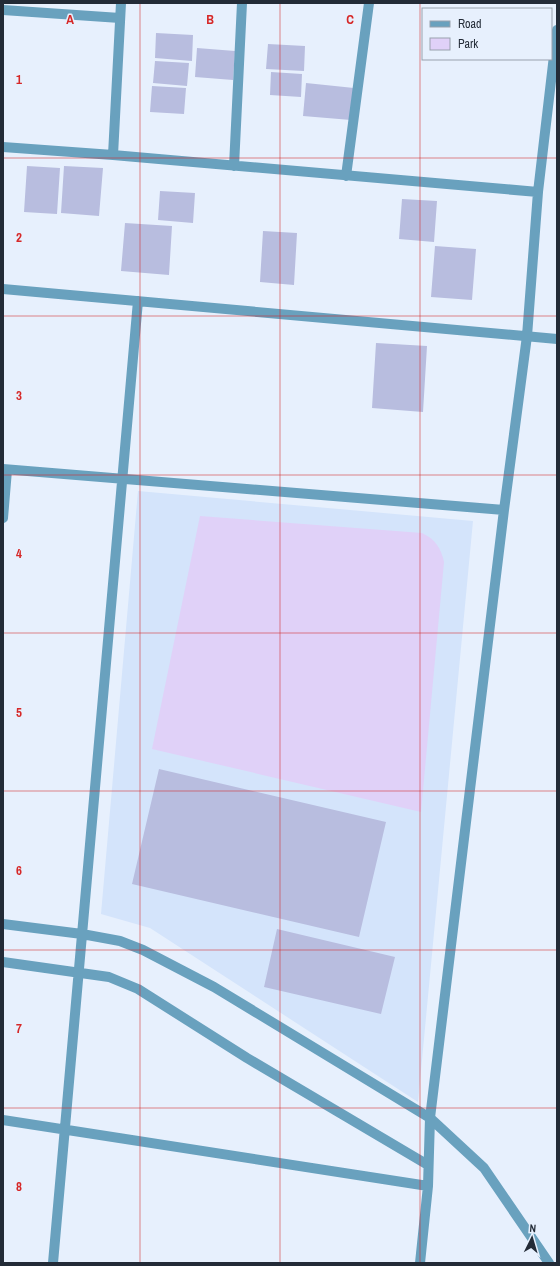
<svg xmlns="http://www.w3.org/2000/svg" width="560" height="1266" font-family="'Archivo Narrow',sans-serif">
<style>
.built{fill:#d4e4fb}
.green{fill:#e0d1f8}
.building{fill:#b8bddf}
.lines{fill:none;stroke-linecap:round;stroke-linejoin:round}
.minor{stroke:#69a1be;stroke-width:10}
.grid{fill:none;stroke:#d62828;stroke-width:1;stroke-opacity:0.55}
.grid-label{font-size:13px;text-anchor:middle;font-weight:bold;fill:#d62828;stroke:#e7f0fd;stroke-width:3;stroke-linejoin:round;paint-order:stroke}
</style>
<rect width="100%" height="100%" fill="#e7f0fd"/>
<!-- built -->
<path class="built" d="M138,491L473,521L418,1102L150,928L101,914Z"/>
<!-- green -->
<path class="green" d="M200,516L422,533C435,539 441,548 444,562L421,812L152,749Z"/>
<!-- building -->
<path class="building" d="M156,33L193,35L192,61L155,58Z
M268,44L305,46L304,71L266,69Z
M197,48L235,51L233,80L195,77Z
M155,61L189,63L187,86L153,83Z
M271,72L302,74L301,97L270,95Z
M306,83L354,88L351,120L303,116Z
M152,86L186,88L184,114L150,112Z
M27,166L60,168L57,214L24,212Z
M64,166L103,168L99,216L61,213Z
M160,191L195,193L193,223L158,220Z
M402,199L437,201L434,242L399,239Z
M125,223L172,226L169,275L121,271Z
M263,231L297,233L294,285L260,282Z
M435,246L476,249L472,300L431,297Z
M376,343L427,346L423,412L372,408Z
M159,769L386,822L359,937L132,884Z
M277,929L395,957L381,1014L264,987Z"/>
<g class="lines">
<!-- minor -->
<path class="minor" d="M3,10L120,18
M3,147L113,155L538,192
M113,155L121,3
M234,166L242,3
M346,176L369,3
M3,289L557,339
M3,469L504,510
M3,518L7,470
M3,924L82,934L120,941L143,950L214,987L430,1118L484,1168L549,1263
M3,962L109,977L138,989L247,1058L428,1165
M3,1120L428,1186
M53,1263L138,301
M420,1263L428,1186L430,1118L504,510L527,336L538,192L557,30"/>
</g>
<!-- grid -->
<path class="grid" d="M140,3V1263M280,3V1263M420,3V1263M3,158H557M3,316H557M3,475H557M3,633H557M3,791H557M3,950H557M3,1108H557"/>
<g class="grid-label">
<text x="70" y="24">A</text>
<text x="210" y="24">B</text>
<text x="350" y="24">C</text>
<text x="19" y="84">1</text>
<text x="19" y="242">2</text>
<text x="19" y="400">3</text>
<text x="19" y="558">4</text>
<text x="19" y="717">5</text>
<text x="19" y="875">6</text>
<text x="19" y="1033">7</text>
<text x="19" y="1191">8</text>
</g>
<!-- border -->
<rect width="560" height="1266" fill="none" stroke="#232b37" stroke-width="8"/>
<!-- legend -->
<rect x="422" y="8" width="130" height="52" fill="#e7f0fd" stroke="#99a1ae"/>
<rect x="430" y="21" width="20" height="6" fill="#69a1be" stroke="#99a1ae"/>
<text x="458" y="28" font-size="12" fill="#232b37">Road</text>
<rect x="430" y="38" width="20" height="12" fill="#e0d1f8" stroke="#99a1ae"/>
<text x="458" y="48" font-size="12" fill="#232b37">Park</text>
<!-- north arrow -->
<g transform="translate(532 1238) rotate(5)" stroke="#e7f0fd" stroke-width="3" paint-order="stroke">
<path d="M0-3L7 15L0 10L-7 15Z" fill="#232b37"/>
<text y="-6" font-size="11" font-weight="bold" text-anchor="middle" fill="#232b37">N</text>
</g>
</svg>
